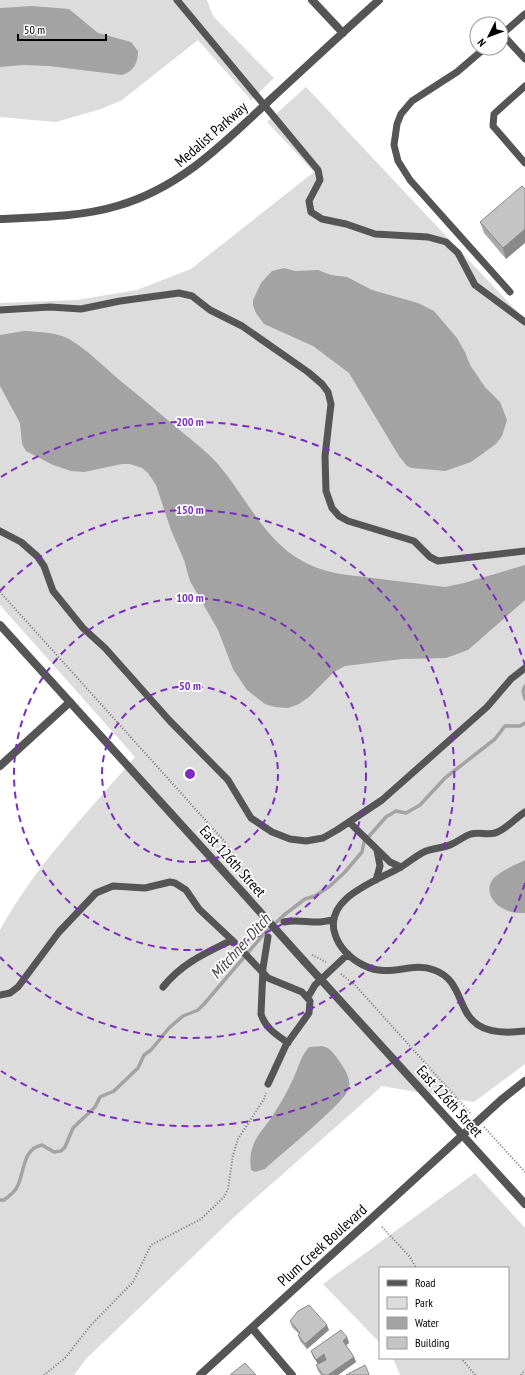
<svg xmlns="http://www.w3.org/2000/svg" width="525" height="1375" font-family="'PT Sans Narrow',sans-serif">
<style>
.green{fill:#dcdcdc}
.water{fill:#a3a3a3}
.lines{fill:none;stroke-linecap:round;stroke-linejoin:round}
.stream{stroke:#a3a3a3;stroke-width:3.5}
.path{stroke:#777;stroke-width:2;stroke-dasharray:1 2;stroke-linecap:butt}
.service{stroke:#555;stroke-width:7}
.minor{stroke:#555;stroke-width:8}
.tertiary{stroke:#555;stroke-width:8}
.tertiary-bridge{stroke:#555;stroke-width:8}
.wall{fill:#a9a9a9}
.shaded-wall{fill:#898989}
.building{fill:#c4c4c4;stroke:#898989}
.ring{fill:none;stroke:#7b2cbf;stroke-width:2;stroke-dasharray:7 5}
.labels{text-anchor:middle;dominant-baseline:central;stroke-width:3.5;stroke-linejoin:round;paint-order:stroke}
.street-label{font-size:15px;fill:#000;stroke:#fff}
.water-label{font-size:16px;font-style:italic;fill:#444;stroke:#fff}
.centre{fill:#7b2cbf;stroke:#fff;stroke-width:2}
.ring-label{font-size:12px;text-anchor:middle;font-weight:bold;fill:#7b2cbf;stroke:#fff;stroke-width:3.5;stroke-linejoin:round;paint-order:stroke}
</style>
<rect width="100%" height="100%" fill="#fff"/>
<!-- green -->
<path class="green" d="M0,0H207L213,16L274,78L251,100L198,40L122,100L101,109L56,122L0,117Z
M306,87L525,320V1064L474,1102L382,1086L233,1218L86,1359L74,1375H0V930C35,866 88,812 135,757L0,605V303L77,300L137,290L191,269L314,172L267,122Z
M475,1173L525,1228V1375H400L393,1358H508V1268H380V1343L323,1284Z"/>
<!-- water -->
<path class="water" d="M32,6L69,9L98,33L131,42L138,51C138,63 134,71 122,75L49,66L23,65L0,67V8Z
M284,268L295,271L318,270L331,275L347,277L372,290L418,303L434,311L457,338L465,352L470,365L485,387L500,402L507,420L502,436L496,444L471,462L445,471L412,468L407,466L399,456L349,373L313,346L264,324L256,313L253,306V300L261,283L272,271Z
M24,331C39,332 56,332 69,339C88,350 106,369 123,383C143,399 162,415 182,432C194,442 207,452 218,464C257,511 272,562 340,574L445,587L464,583L525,565V600L468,650L446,658L402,659L345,666L334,672L309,697L299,704L288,708L275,707L265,704L247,690L233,669L218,630L190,581L184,560L171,530L156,485L148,473L142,468L130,464H122L84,472L71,471L53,465L26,451L22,444L20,423L0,386V335Z
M525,860V913C518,913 510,913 504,909C493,904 484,890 493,879C500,871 515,865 525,860Z
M322,1046C331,1048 335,1055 340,1062C345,1070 352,1079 348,1090C344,1103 279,1156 265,1169L255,1172L251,1170C250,1163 250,1153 253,1146C257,1134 267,1125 273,1115C281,1103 288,1090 294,1077C299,1066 301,1056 309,1047Z"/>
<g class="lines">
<!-- stream -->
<path class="stream" d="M525,686L523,691L525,699
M0,1200H4C8,1197 13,1193 16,1189C25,1175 21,1149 42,1145L54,1152L61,1151L65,1147L73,1128L95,1107L100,1097L114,1091L138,1068L144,1055L151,1050L169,1028L183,1016L198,1010L204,1004L263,935L284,915L305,899L315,896L330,886L345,872L362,852L364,842L386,817L396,811L406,813L420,805L445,778L495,739L505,726H520L525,723"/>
<!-- path -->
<path class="path" d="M0,592L226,843L247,876L250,885
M312,955L326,962
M341,974L355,985L471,1114
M484,1127L525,1172
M382,1227L410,1257L416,1268
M461,1358L475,1375
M44,1375L65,1358L91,1325L133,1282L151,1245L201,1219L224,1197L228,1189L233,1155L238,1139L264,1099L266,1093
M521,1375L525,1370"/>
<!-- service -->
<path class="service" d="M177,0L318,170L320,180L309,201L311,212L322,219L346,224L375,234L428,237L446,242L458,253L475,285L525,322
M502,34L525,59
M501,35L525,14
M485,48L457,72L412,101L401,114L397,124L394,145L398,161L410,180L510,292
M525,86L494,114L493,126L525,163
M0,310L50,307L81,309L120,301L179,293L192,296L210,310L242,326L308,372L322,384L328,392L331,404L325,456L326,491L332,508L339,516L348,521L414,541L430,557L438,561L525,551
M0,531L21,542L37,556L44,566L53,591L83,628L105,648L169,720L228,780L251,818L272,832L290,839L306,841L323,838L337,830L382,800L487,707L511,679L525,668
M525,812C515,818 506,830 495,833C487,835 479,832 471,834C464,836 459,841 452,844C444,848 435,848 426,851C417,855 409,862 401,867C377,881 323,898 335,934C339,948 351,959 363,965C390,979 410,961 434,970C475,984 445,1041 525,1031
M349,822L390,862L401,867
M376,880L380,866L377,850
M284,922C300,918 318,926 334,919
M268,937L263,968L261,1014C265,1028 277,1035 288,1043
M163,987C182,963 206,953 232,940
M0,995L10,993L18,987L59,932L96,893L113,886L145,888L170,882L175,883L186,890L199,909L232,940L268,978L302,992L310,1001L309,1013L286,1045L268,1084
M308,997L315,985L348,954"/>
<!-- minor -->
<path class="minor" d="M312,0L343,33
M0,219C39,217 80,217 117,206C181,188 225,142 272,98C308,65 343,32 379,0
M0,766L70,702
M252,1328L292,1375
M200,1375L501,1100L525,1081"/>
<!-- tertiary -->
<path class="tertiary" d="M0,625L244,894
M304,961L525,1204"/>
<!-- tertiary-bridge -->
<path class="tertiary-bridge" d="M244,894L304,961"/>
</g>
<!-- wall -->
<path class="wall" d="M525,189L506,259L484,233L480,222Z
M290,1321L329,1330L307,1349L300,1341L298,1335L299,1334L292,1327Z
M347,1337L349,1343L346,1345L354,1357L356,1362L338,1375H321L318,1371L316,1365L318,1364L313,1357L311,1351Z"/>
<!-- shaded-wall -->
<path class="shaded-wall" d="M525,229V243L506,259L503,248Z
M327,1325L329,1330L307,1349L305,1344Z
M347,1337L349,1343L345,1346L343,1341Z
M324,1354L326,1360L318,1365L316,1360Z
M354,1357L356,1362L338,1375H328Z"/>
<!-- building -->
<path class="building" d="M522,186L525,189V229L503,248L480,222Z
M309,1305L327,1325L305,1344L298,1335L300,1333L290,1321L298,1311Z
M341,1330L347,1337L343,1341L354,1357L328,1375H323L316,1365L326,1360L324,1354L316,1360L311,1351Z
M245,1363L256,1375H230Z
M365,1365L369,1374L368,1375H346Z"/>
<!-- distance rings -->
<g class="ring">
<circle cx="190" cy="774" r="88"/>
<circle cx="190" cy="774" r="176"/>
<path d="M0 591A264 264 0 1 1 0 957"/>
<path d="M525 883A352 352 0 0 1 1 1071M1 477A352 352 0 0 1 525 665"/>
</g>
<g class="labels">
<!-- street labels -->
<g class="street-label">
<text transform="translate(211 134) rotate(-41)">Medalist Parkway</text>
<text transform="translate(233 861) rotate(48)">East 126th Street</text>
<text transform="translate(450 1101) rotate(48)">East 126th Street</text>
<text transform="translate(322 1245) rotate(-42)">Plum Creek Boulevard</text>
</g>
<!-- water labels -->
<g class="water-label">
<text transform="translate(240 946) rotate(-48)">Mitchner Ditch</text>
</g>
</g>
<circle cx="190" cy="774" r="6" class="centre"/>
<g class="ring-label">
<text x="190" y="426">200 m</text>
<text x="190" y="514">150 m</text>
<text x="190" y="602">100 m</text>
<text x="190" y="690">50 m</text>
</g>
<!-- legend -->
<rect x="379" y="1267" width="130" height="92" fill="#ffffff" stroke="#999999"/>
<rect x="387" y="1280" width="20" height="6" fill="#555555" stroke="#999999"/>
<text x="415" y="1287" font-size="12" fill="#000000">Road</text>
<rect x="387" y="1297" width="20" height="12" fill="#dcdcdc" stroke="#999999"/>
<text x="415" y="1307" font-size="12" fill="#000000">Park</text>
<rect x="387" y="1317" width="20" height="12" fill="#a3a3a3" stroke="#999999"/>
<text x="415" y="1327" font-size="12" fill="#000000">Water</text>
<rect x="387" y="1337" width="20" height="12" fill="#c4c4c4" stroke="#999999"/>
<text x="415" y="1347" font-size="12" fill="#000000">Building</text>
<!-- north arrow -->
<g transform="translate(489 36) rotate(228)"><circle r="19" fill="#ffffff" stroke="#999999"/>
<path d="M0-3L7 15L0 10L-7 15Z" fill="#000000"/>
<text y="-6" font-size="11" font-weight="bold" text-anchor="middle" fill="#000000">N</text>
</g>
<!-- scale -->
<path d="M18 34v6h88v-6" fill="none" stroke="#000000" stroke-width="2"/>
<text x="24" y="34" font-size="12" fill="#000000" stroke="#ffffff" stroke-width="3" paint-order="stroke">50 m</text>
</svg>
